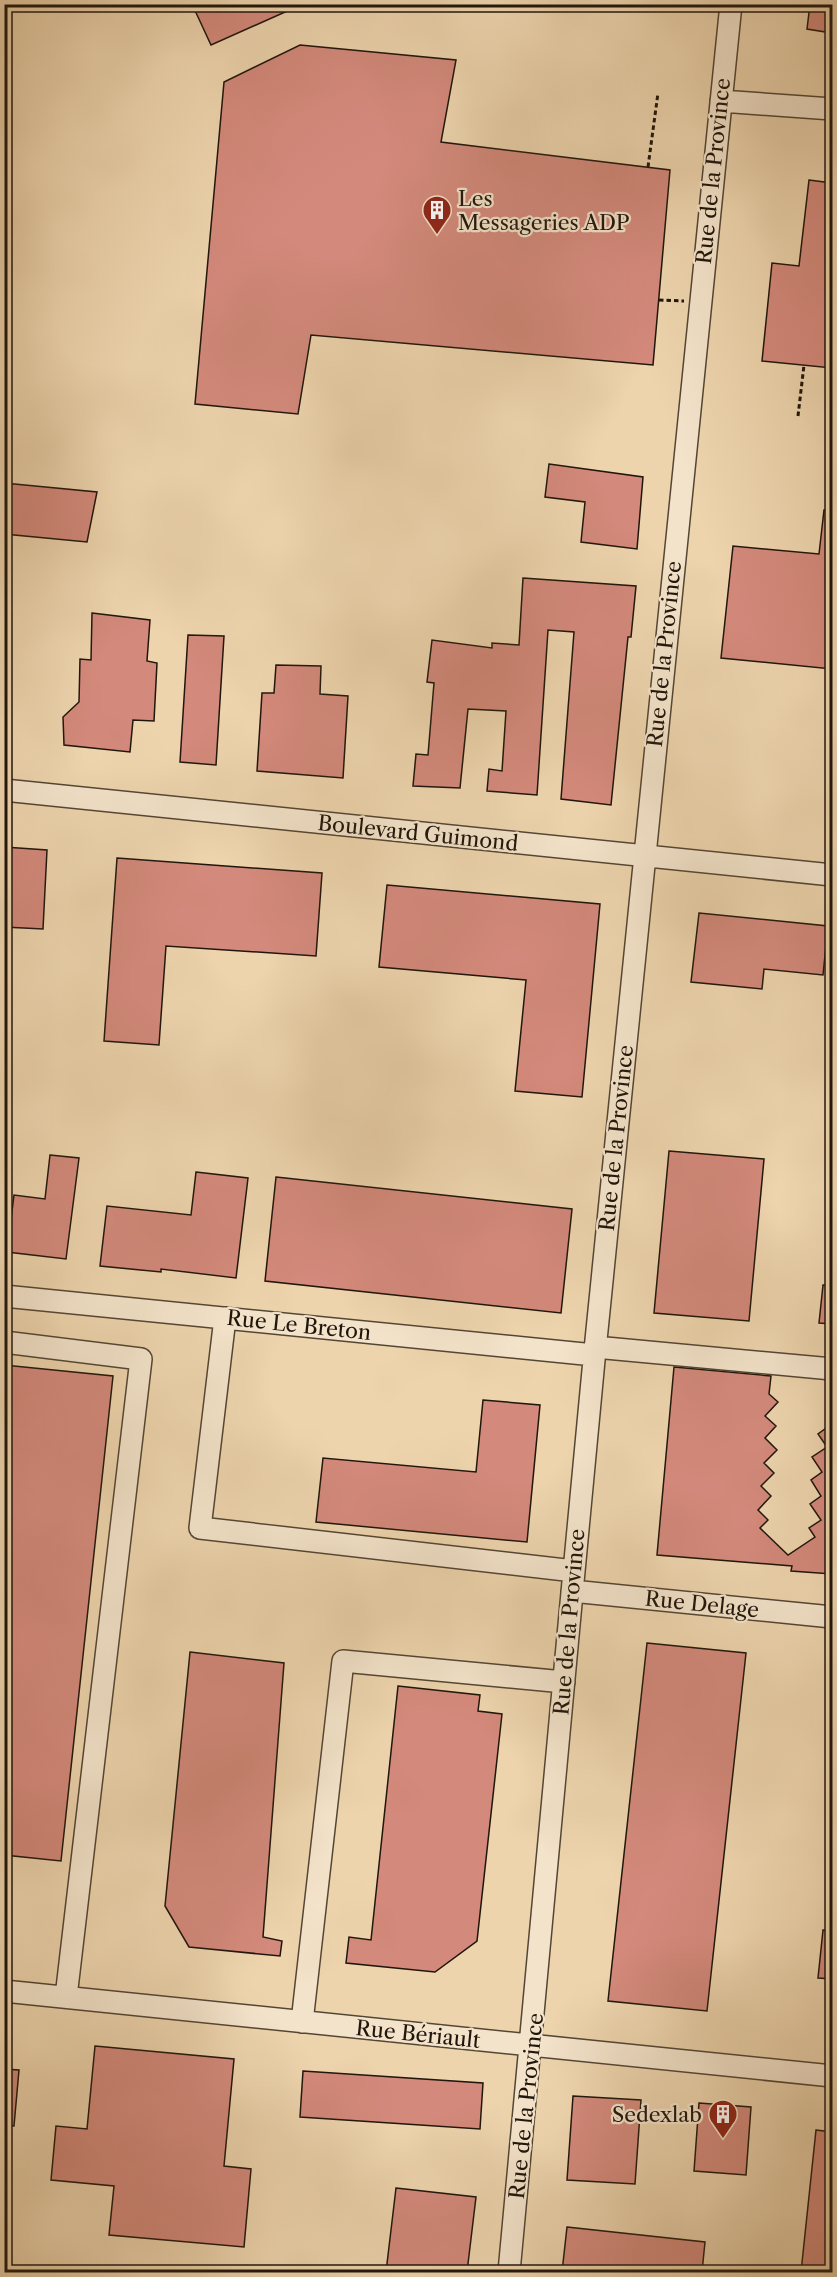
<svg xmlns="http://www.w3.org/2000/svg" width="837" height="2277" font-family="'Libre Caslon Text',serif">
<style>
.building{fill:#d3897b;stroke:#20160c;stroke-width:1.5}
.lines{fill:none;stroke-linecap:round;stroke-linejoin:round}
.minor-casing{stroke:#534634;stroke-width:24}
.path{stroke:#20160c;stroke-width:3;stroke-dasharray:4.5 3;stroke-linecap:butt}
.minor{stroke:#f3e3ca;stroke-width:21}
.labels{text-anchor:middle;dominant-baseline:central;stroke-width:4.5;stroke-linejoin:round;paint-order:stroke}
.street-label{font-size:21px;fill:#20160c;stroke:#f3e3ca}
.poi-label{font-size:21px;fill:#20160c;stroke:#f3e3ca;text-anchor:start}
</style>
<rect width="100%" height="100%" fill="#edd4ad"/>
<filter id="stains"><feTurbulence type="fractalNoise" baseFrequency=".00333" numOctaves="4"/><feColorMatrix values="0 0 0 0 .2 0 0 0 0 .09 0 0 0 0 .02 0 0 0 .5 -.17"/></filter>
<radialGradient id="worn" r=".72"><stop offset=".6" stop-color="#630" stop-opacity="0"/><stop offset="1" stop-color="#630" stop-opacity=".3"/></radialGradient>
<!-- building -->
<path class="building" d="M192,4H303L211,45Z
M810,4H832V33L807,29Z
M300,45L456,60L441,142L670,170L653,365L311,335L298,414L195,404L224,82Z
M809,180L832,183V368L762,361L772,263L799,266Z
M549,464L643,477L637,549L581,542L585,502L545,497Z
M4,483L97,492L87,542L4,534Z
M824,510H832V669L721,658L733,546L819,554Z
M523,578L636,586L631,637H628L611,805L561,799L574,632L548,630L537,795L487,791L489,769L502,771L506,711L468,709L460,788L413,786L416,754L428,755L434,683L427,682L432,640L492,648V643L519,645Z
M92,613L150,620L147,661L157,663L154,721L133,720L130,752L64,745L63,717L79,702L80,659L91,660Z
M188,635L224,636L216,765L180,762Z
M276,665L321,666L320,694L348,696L343,778L257,771L262,693H274Z
M4,847L47,850L43,929L4,927Z
M117,858L322,873L316,956L166,946L159,1045L104,1041Z
M387,885L600,904L582,1097L515,1091L526,980L379,967Z
M699,913L828,926L823,975L764,969L762,989L691,982Z
M669,1151L764,1159L749,1321L654,1313Z
M50,1155L79,1158L66,1259L7,1252L14,1195L45,1199Z
M196,1172L248,1178L236,1278L161,1269V1272L100,1266L107,1206L191,1215Z
M276,1177L572,1209L561,1313L265,1281Z
M823,1285L832,1286V1324L819,1323Z
M4,1365L113,1376L61,1861L4,1855Z
M674,1367L771,1376L769,1394L778,1402L765,1416L776,1426L765,1438L777,1450L764,1463L774,1473L761,1486L771,1496L758,1510L768,1520L760,1528L788,1555L815,1537L809,1528L821,1520L810,1504L821,1496L811,1480L822,1472L812,1457L827,1447L818,1434L832,1424V1574L791,1571L792,1566L657,1555Z
M483,1400L540,1405L527,1542L316,1522L323,1458L476,1472Z
M647,1643L746,1653L707,2011L608,2001Z
M190,1652L284,1663L263,1937L282,1941L280,1956L189,1947L165,1906Z
M398,1686L480,1695L478,1711L502,1714L477,1941L435,1972L346,1963L349,1937L371,1940Z
M823,1930L832,1931V1979L818,1978Z
M95,2046L234,2059L224,2166L251,2169L244,2247L109,2235L114,2186L51,2180L56,2126L87,2129Z
M4,2069L19,2070L14,2126L4,2125Z
M303,2071L483,2083L480,2129L300,2117Z
M573,2096L641,2100L635,2184L567,2180Z
M699,2103L751,2107L746,2175L694,2171Z
M816,2130L832,2132V2272H801Z
M396,2188L476,2197L467,2272H386Z
M567,2227L705,2242L702,2272H562Z"/>
<g class="lines">
<!-- minor casing -->
<g class="minor-casing">
<path id="minor" d="M721,101L832,109
M4,790L832,875
M4,1296L594,1355
M225,1318L200,1528L574,1571
M4,1342L141,1359L66,1997
M595,1347L832,1369
M572,1591L832,1617
M4,1991L832,2076
M302,2022L343,1661L564,1682
M509,2272C540,1969 564,1664 594,1360C638,908 684,456 731,4"/>
</g>
<!-- path -->
<path class="path" d="M648,167L658,93
M659,300L684,301
M798,416L804,365"/>
<!-- minor -->
<use href="#minor" class="minor"/>
</g>
<!-- icons -->
<defs>
<g id="building-pin" transform="scale(1.5)"><path d="M0 17L-7.5 6A9.5 9.5 0 1 1 7.5 6Z" fill="#8f2418" stroke="#f3e3ca"/><path d="M-4-6H4V6H1V3H-1V6H-4ZM-2.5-4.3h1.7v1.8h-1.7ZM.8-4.3h1.7v1.8H.8ZM-2.5-1h1.7V.8h-1.7ZM.8-1h1.7V.8H.8Z" fill="#fff"/></g>
</defs>
<g fill-rule="evenodd">
<use href="#building-pin" x="437" y="210"/>
<use href="#building-pin" x="723" y="2114"/>
</g>
<g class="labels">
<!-- street labels -->
<g class="street-label">
<text transform="translate(713 171) rotate(-84)">Rue de la Province</text>
<text transform="translate(664 654) rotate(-84)">Rue de la Province</text>
<text transform="translate(418 833) rotate(6)">Boulevard Guimond</text>
<text transform="translate(616 1138) rotate(-84)">Rue de la Province</text>
<text transform="translate(299 1325) rotate(6)">Rue Le Breton</text>
<text transform="translate(702 1604) rotate(6)">Rue Delage</text>
<text transform="translate(569 1622) rotate(-85)">Rue de la Province</text>
<text transform="translate(418 2034) rotate(6)">Rue Bériault</text>
<text transform="translate(526 2106) rotate(-84)">Rue de la Province</text>
</g>
<!-- poi labels -->
<g class="poi-label">
<text x="458" y="198">Les<tspan x="458" dy="24">Messageries ADP</tspan></text>
<text x="702" y="2114" text-anchor="end">Sedexlab</text>
</g>
</g>
<!-- margin -->
<rect width="837" height="2277" fill="none" stroke="#edd4ad" stroke-width="24"/>
<rect x="6" y="6" width="825" height="2265" fill="none" stroke="#20160c" stroke-width="3"/>
<rect x="12" y="12" width="813" height="2253" fill="none" stroke="#20160c" stroke-width="1.5"/>
<rect width="100%" height="100%" filter="url(#stains)"/>
<rect width="100%" height="100%" fill="url(#worn)"/>
</svg>
